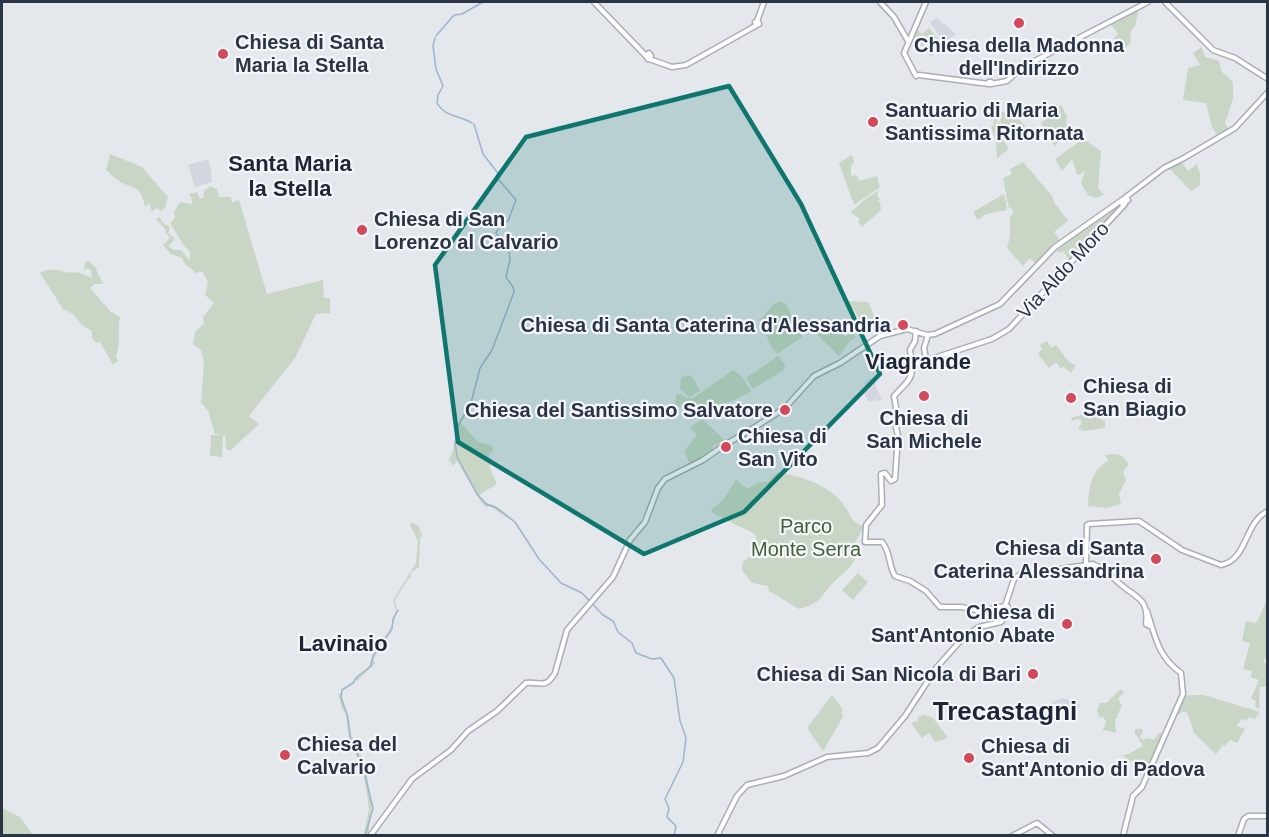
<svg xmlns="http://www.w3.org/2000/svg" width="1269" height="837" font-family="Helvetica,sans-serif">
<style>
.built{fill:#d2d6de}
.green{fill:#c9d6c5}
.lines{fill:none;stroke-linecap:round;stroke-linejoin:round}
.stream{stroke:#9fb4cc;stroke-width:1.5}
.secondary-casing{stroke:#a9aeb7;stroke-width:7}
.secondary{stroke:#fff;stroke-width:4}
.marked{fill:#0f766e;fill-opacity:0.2;stroke:#0f766e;stroke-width:4.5;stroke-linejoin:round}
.poi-dot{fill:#d1495b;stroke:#f4f6f9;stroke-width:2}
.labels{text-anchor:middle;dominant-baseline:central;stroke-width:4.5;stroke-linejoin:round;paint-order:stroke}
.poi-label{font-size:20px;font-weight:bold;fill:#2b3445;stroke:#f4f6f9;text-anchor:start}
.street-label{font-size:20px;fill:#2b3445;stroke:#f4f6f9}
.park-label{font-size:20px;fill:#3f6138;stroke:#f4f6f9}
.quarter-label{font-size:22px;font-weight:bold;fill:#1d2536;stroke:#f4f6f9}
.district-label{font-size:26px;font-weight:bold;fill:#1d2536;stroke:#f4f6f9}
</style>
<rect width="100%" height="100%" fill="#e4e7ec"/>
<!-- built -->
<path class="built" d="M937,18L956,34L944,43L930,22Z
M208,159L211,170L212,182L195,187L188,165Z
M876,378L875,384L882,400L868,401L862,390L868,379Z
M1063,698L1080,704L1075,715L1070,719L1067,714H1054L1052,702Z"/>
<!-- green -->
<path class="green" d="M1139,9L1135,26L1130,32L1131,41L1126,48L1122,45L1119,46L1114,38L1118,34L1110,23Z
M929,28L943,45L931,57L914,35L917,29L922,34Z
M1202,47L1205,57L1219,61L1222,72L1233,82V99L1225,123L1229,130L1218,137L1212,127L1206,103L1183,100L1188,68L1200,65L1193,53Z
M1057,104L1059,106L1061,105L1067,116L1066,125H1069L1070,129L1055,146L1045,135V129L1041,123L1047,118L1043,113L1048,107Z
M1008,110L1026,126L1002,138L1009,149L997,158L996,142L991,126L994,125L993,121L997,117L998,120L995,124L999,122L1001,123L999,115L994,116L992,114L994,119L991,121V112L994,115Z
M1083,139L1101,151L1098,188L1104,195L1095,198L1088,195L1086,191H1085L1081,183L1085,171L1079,175L1077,174L1072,159L1062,171L1055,159Z
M110,154L142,167L168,197L165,208L161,211L156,208L152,212L149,203L145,207C141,188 137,189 122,183C116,180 111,174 106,170Z
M852,155L854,161L851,167V176L857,175L859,181L877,176L880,187L854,205L839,163Z
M1181,161L1188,171L1197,164L1200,174V185L1191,191L1168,167Z
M1023,162L1052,196L1054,202L1068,221L1054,232L1060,241L1035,263L1030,258L1023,266L1007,248L1010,236V216L1014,213L1011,207L1009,208L1008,201L1006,202L1007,210L986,214L978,220L973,212L1004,194L1005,201L1007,200L1003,178L1012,174L1010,169Z
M210,186L217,189L219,197H231L232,202L239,200L267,294L323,280L324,298H330V313L316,314L295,358L249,416L259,424L230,451L226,449L225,435H223L222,457L210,456L211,435H222L215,434L208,410L201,403L204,363L201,350L193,344L195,332L204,323L203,317L214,303L205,295L208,282L202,271L196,273L185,264L182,258L171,254L163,245L170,238L166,233V230L156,219L159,217L165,225H168L170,229L168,233L175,239L168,246L174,250H181L190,261V251L185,247L170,223L175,218L174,212L180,202L192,204V199L189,194L197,192L200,199L203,198L204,191Z
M879,190L877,194L880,200L877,201L880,202L881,210L862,227L858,222L860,219L851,212L864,200Z
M1119,204L1121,207L1070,261L1063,251L1059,253L1056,248Z
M88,261L95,267L103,284H95L90,288L110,311L120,317C117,333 121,341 116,357L118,361L113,365L100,342L96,343L92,338V331L82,325L73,314L63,309L40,273C49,268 58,269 67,273L70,271L72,273L78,272L92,278L91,270L87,268L84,271L85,262Z
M779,301L786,304L802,337L777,354L770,344L760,320L774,304Z
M847,301L868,302L880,328L871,335Z
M828,317L845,337L852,332L856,337L849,342L839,356L810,328Z
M1047,341L1051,348L1056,345L1069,362L1076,365L1071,373L1064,367L1060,368L1056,362L1049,368L1038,354L1042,349L1040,345Z
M778,356L786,366L783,368L784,370L753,389L746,378Z
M733,370L742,377L751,391C740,398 723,406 710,406C698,407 688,404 677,407L675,403L677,393L687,398H693Z
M688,375L692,376L700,391L689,397L680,389L681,378Z
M473,396L471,407L461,423L478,442L492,445L493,451L489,454L491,465L489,466L497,484L479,495L487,503L498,507L510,517L508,518L491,507H486L481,502L457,461L453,466L450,461L448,462L453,450L457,426Z
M1087,413L1105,421V428L1084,431L1078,428L1081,424V420L1077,419L1072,421L1071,418Z
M702,419L727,442L723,445L721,442L712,447L714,451L703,460L690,465L684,451L697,435L690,427Z
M1116,454L1122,456L1129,464L1123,472L1126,480L1119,494L1121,504L1107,508L1088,506C1089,488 1091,470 1108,461L1105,455Z
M777,472C800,476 828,484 843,504C851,514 850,523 864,526V531H861L853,548L858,550C852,571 846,569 832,584C820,598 819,604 799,609L769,591L768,586L752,583L742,570L743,562L759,549L755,534L714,514L711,510L723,500L736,480L747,489L761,482H768Z
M411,522L419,526L421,534L422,530V540L421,534L420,537L419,567L412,572L410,578L408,579L395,600C402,622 381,642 373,661L376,663L357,681L355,679L368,668L376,648L389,631L396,611L393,600L416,563L418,541L410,525Z
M858,573L868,582L853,600L842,590Z
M1267,599V656L1263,661L1267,665V687H1260L1259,709L1255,707L1256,701L1251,698L1259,680L1251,677L1252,671L1243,669L1250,643L1242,641L1246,621L1255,623L1258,620Z
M1121,689L1124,692L1118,699L1122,706L1117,715L1118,717L1115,719L1116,733L1105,730L1102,733L1106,722L1103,716L1100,718L1097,711L1100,703H1106Z
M338,693L342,695V700L349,717L351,734L362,757L367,775L372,804L369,823V835L364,833L369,809L364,774L349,737L347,714L342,709Z
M832,695L843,710L841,712L843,717L823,751L807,728Z
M1190,695H1204L1260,712L1255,719L1249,717L1246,721L1242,719L1236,726L1245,729L1237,743L1230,740L1224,746L1220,743L1222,747L1216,754L1194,733L1188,714L1185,711L1181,712L1180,715L1176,713L1182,698Z
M925,715L933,718L948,738L935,742L929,733L922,738L911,723L918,721V717Z
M1135,729H1142L1143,732L1140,736L1142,740L1149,738L1154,740L1160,732L1163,736L1149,768L1126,759L1123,755L1129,754L1143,746L1135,733Z
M2,808L20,817L33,835H2Z"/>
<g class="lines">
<!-- stream -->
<path class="stream" d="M436,36L454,15L462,14L483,2
M435,38L433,46L436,69L443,86L438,95L437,103C445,117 459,115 472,123
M474,124L483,154L497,172L499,180L516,200L508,221L500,225L496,233L509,250L510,260L506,277L513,287L514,292L492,350L480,368L471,403L459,424L455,443L457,457L477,494L486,504L495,507L515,522L539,559L561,583L582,593L603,615L613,621L618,632L632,643L636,653L652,659L661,658L674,678L680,721L686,738L683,762L665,799L669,808L667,817L676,826L674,836
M365,836L373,808L363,768L350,737L347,715L341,697L342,690L353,683L357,677L371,666L373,656L392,629L393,619L398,610"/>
<!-- secondary casing -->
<g class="secondary-casing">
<path id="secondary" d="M594,2L646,56
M880,2L894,17L908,41
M1165,2L1213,50L1235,58L1268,79
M757,21L764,2
M758,21L759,24L756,25L755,22Z
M649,53L651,56L648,59L646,56Z
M649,59L672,67L686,65L757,25
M919,75L989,84
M916,76L904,53L926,2
M989,82H991V84H989Z
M991,84L1007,81L1021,68L1148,2
M1126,197L1128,200L1122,204V200L1164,168L1184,158L1235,128L1268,92
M916,331L915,341L910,350C915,378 912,377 894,396L897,414L896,427L898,436L895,479L891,481L885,473L881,474L882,505L866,525L865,542H882C891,552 888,565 895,576L910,581L926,591L940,607H961L981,611L1005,606
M926,359L924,348L928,335
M913,365L992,339L1009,329L1125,204
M1089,524L1139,521L1182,550L1221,565C1248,560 1244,522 1268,511
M1092,564C1104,568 1110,575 1119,583C1135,598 1149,597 1146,624L1150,626
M1086,565L1087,525
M1005,606L1014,579L1022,573L1039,572L1093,564
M370,836L412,779L451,750L468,731L497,711L526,683C540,681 545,690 555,673L567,630L613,577L630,540L645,522L658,488L665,479L703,460L723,446L755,427L785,408L814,376L840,363L880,336L907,329L927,335L935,334L1000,304L1055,247L1122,200
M717,836L737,796L747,785L784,776L827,757L868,753L878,748L905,716L937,667L963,638L979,627L1001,622L1006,616L1008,607
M1012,836L1037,823L1053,836
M1123,836L1133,796L1142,787L1183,694L1181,673C1158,657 1155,636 1147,611
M1238,836L1244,819L1248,816H1268"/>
</g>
<!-- secondary -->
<use href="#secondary" class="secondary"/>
</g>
<!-- marked area -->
<path class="marked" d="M729,86L801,204L880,374L744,512L644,554L458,442L435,265L526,137Z"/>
<!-- markers -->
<g class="poi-dot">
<circle cx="1019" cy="23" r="6"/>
<circle cx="223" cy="54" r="6"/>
<circle cx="873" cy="122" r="6"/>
<circle cx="362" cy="230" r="6"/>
<circle cx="903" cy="325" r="6"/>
<circle cx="924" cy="396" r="6"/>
<circle cx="1071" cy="398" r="6"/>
<circle cx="785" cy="410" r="6"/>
<circle cx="726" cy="447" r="6"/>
<circle cx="1156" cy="559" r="6"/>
<circle cx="1067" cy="624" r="6"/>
<circle cx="1033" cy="674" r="6"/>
<circle cx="285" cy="755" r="6"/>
<circle cx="969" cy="758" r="6"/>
</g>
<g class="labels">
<!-- poi labels -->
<g class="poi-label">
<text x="235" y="42">Chiesa di Santa<tspan x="235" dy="23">Maria la Stella</tspan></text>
<text x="1019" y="45" text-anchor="middle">Chiesa della Madonna<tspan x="1019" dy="23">dell'Indirizzo</tspan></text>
<text x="885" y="110">Santuario di Maria<tspan x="885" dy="23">Santissima Ritornata</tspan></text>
<text x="374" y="219">Chiesa di San<tspan x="374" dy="23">Lorenzo al Calvario</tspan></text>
<text x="891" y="325" text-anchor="end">Chiesa di Santa Caterina d'Alessandria</text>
<text x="1083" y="386">Chiesa di<tspan x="1083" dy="23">San Biagio</tspan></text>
<text x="773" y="410" text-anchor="end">Chiesa del Santissimo Salvatore</text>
<text x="924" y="418" text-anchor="middle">Chiesa di<tspan x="924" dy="23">San Michele</tspan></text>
<text x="738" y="436">Chiesa di<tspan x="738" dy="23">San Vito</tspan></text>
<text x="1144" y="548" text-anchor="end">Chiesa di Santa<tspan x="1144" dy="23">Caterina Alessandrina</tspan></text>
<text x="1055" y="612" text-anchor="end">Chiesa di<tspan x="1055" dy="23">Sant'Antonio Abate</tspan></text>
<text x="1021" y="674" text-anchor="end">Chiesa di San Nicola di Bari</text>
<text x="297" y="744">Chiesa del<tspan x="297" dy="23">Calvario</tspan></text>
<text x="981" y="746">Chiesa di<tspan x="981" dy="23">Sant'Antonio di Padova</tspan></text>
</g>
<!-- street labels -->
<g class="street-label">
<text transform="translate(1063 270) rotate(-47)">Via Aldo Moro</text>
</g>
<!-- park labels -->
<g class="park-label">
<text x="806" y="526">Parco<tspan x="806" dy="23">Monte Serra</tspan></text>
</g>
<!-- quarter labels -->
<g class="quarter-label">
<text x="290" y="163">Santa Maria<tspan x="290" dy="25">la Stella</tspan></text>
<text x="918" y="361">Viagrande</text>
<text x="343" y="643">Lavinaio</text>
</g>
<!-- district labels -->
<g class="district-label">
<text x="1005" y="711">Trecastagni</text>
</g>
</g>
<!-- border -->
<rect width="1269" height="837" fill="none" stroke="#2b3445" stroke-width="6"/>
</svg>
